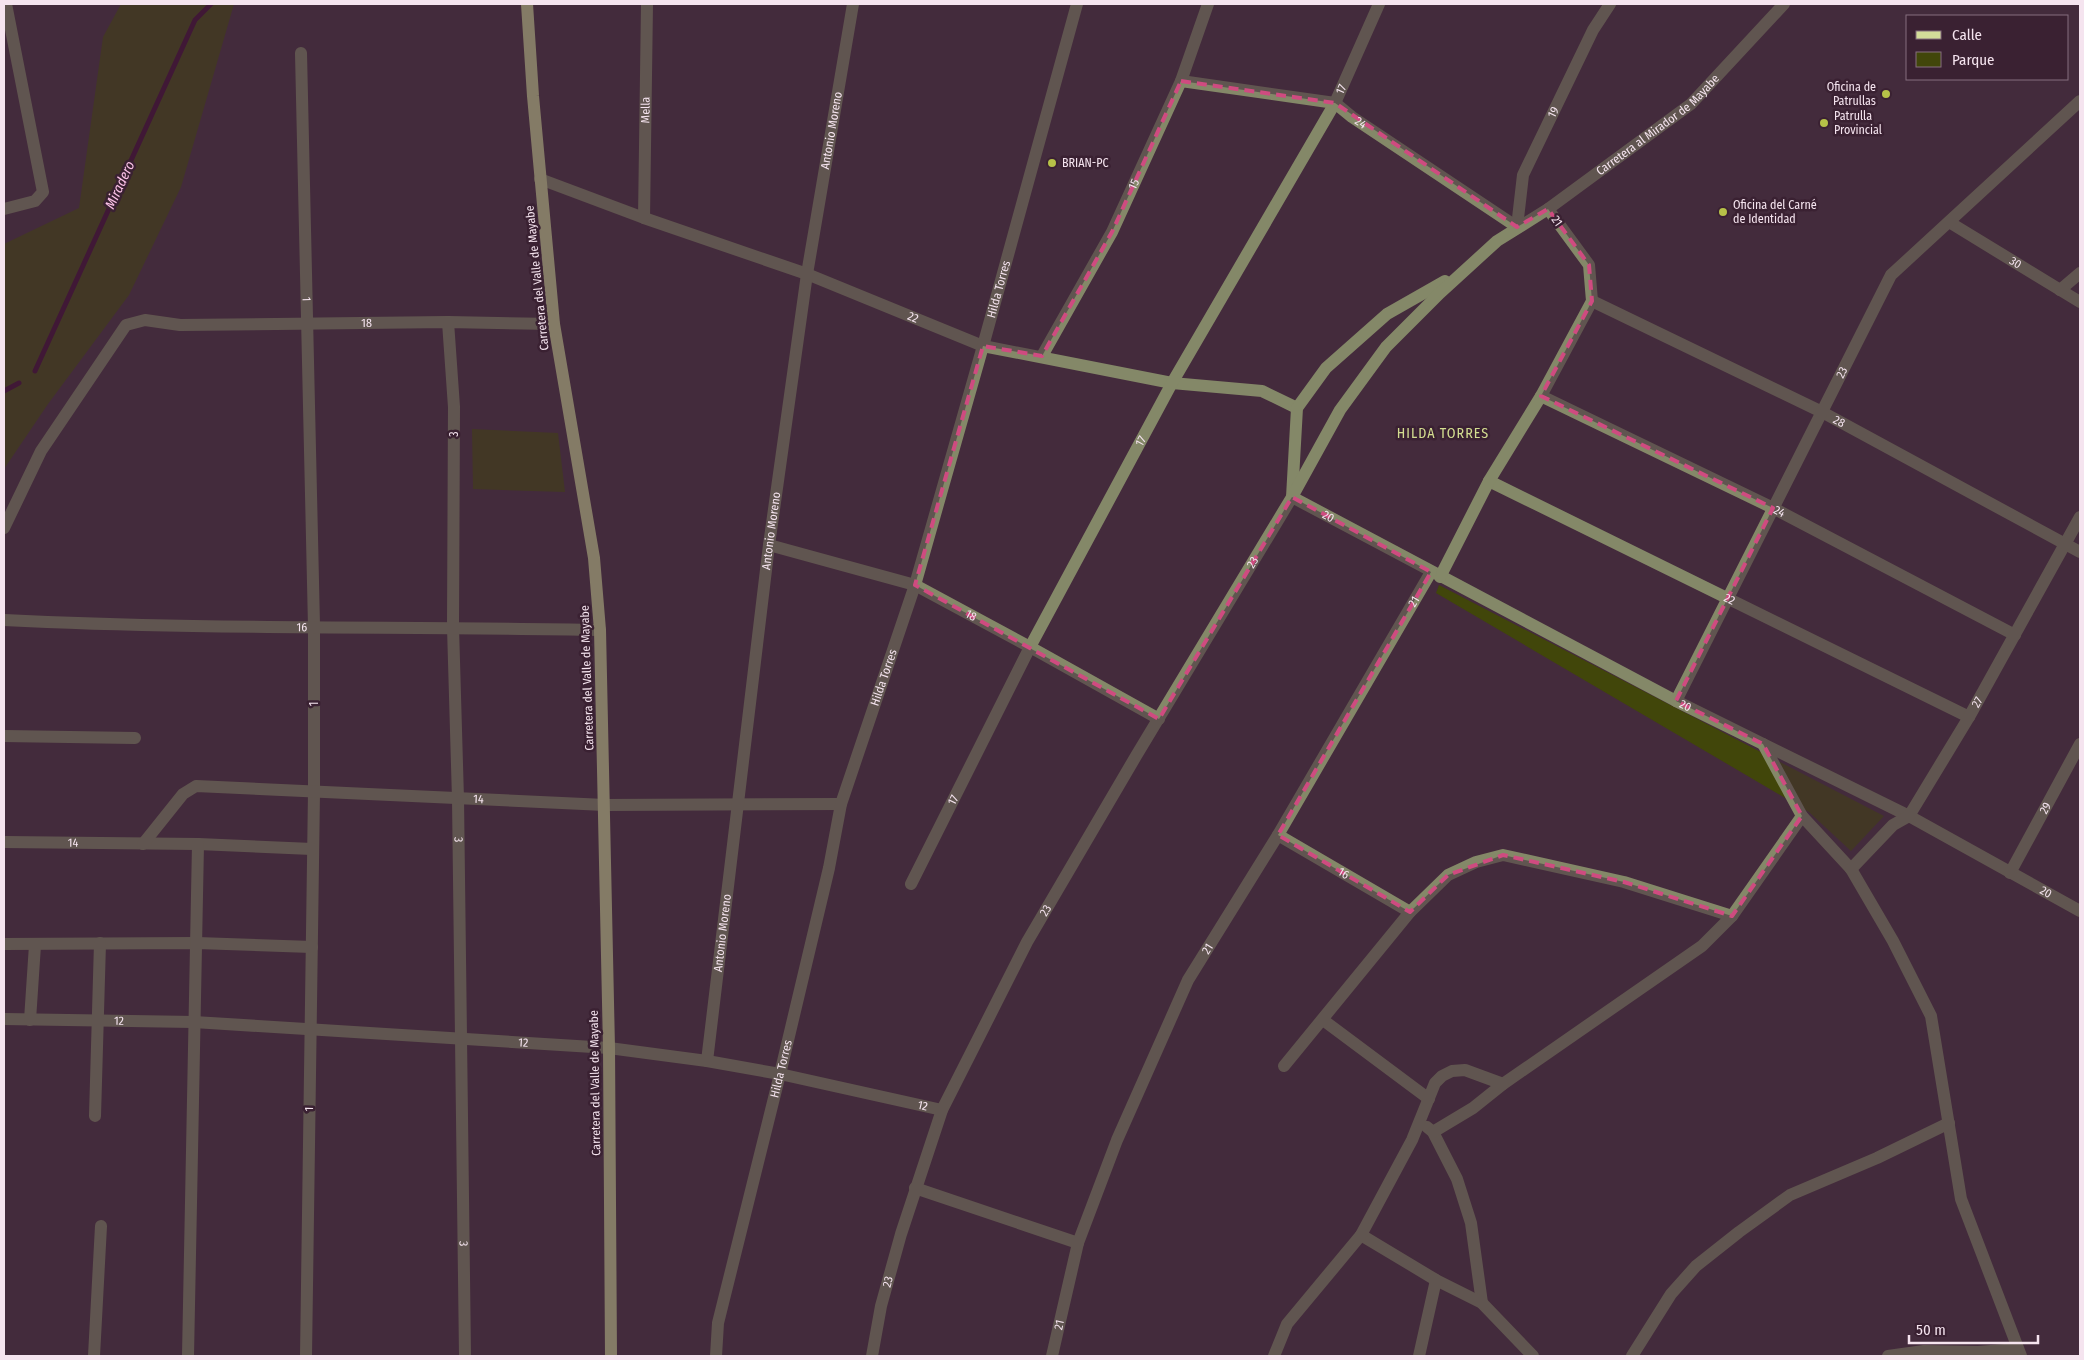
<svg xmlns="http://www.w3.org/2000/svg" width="2084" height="1360" font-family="'Fira Sans Condensed',sans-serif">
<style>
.green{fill:#41460a}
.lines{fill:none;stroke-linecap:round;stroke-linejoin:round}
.stream{stroke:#3d012f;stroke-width:5}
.minor{stroke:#848868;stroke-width:12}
.major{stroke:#d3dc99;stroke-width:12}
.marked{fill:none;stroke:#cf4b80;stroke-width:4;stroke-dasharray:10 6;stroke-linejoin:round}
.poi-dot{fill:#b6c148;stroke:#3a2132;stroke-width:2}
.labels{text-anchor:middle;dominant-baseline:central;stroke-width:5;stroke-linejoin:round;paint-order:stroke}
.poi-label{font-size:12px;fill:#f5e4ef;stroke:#3a2132;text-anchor:start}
.street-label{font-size:12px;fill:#f5e4ef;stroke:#3a2132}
.water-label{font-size:14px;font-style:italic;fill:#fbc2e7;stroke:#3a2132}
.neighbourhood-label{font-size:14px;letter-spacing:1px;fill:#d3dd90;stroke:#3a2132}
</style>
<rect width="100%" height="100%" fill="#442b3c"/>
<!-- green -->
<path class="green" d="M121,4H234L181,187L129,295L48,404L4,469V244L79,208L103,37Z
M472,429L558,433L565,492L473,489Z
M1439,585L1884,816L1851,851L1809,812L1436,593Z"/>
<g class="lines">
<!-- stream -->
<path class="stream" d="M35,371L195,20L211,4
M4,391L19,383"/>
<!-- minor -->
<g class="minor">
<path id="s1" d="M301,53L314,626V792L306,1356"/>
<path id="s2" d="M1181,81L1335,103L1352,117L1517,227"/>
<path id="s3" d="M540,179L644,218L807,274L983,346L1172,383L1262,391L1297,408"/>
<path d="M4,209L35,201L43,192L6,4"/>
<path id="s4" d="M644,218L647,4"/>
<path id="s5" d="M1949,222L2080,302"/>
<path id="s6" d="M1517,227L1523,175L1593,30L1610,4"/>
<path id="s7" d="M1445,281L1387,314L1326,368L1297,408L1292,497L1676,701L1909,816L2080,911"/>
<path d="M2060,290L2080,273"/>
<path id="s8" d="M1592,301L1822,412L2080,552"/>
<path id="s9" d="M448,322L454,407L453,627L458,799L465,1356"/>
<path id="s10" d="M1042,356L1112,232L1181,81L1208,4"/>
<path id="s11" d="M1541,396L1773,508L2015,635"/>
<path id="s12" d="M1489,481L1969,717"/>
<path id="s13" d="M4,528L41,451L126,325L145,320L180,325L448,322L554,324"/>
<path id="s14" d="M769,545L915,585L1030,647L1159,719"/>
<path d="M1440,577L1489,481L1541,396L1592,301L1589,265L1548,209"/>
<path id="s15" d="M4,620C202,630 401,626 600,630"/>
<path id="s16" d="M1676,701L1891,275L2080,101"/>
<path d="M4,736L135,738"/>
<path d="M1763,744L1802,816L1851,869L1893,941L1931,1016L1961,1199L2021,1356"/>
<path id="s17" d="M1278,835L1410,912"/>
<path id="s18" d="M4,842L198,844L312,849"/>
<path id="s19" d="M143,844L183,794L196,786L605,805L841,804"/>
<path id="s20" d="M1851,869L1893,825L1909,816L1969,717L2080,517"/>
<path id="s21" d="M2010,873L2080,744"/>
<path id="s22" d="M911,884L1030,647L1172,383L1335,103L1379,4"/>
<path d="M4,944L197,943L312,947"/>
<path id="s23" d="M4,1019L194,1022L609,1048L707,1061L780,1074L942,1110"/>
<path d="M30,1020L35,945"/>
<path d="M1323,1020L1429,1099"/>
<path id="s24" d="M707,1061L769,545L807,274L853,4"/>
<path d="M1284,1066L1410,912L1448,875L1476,862L1503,855L1624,882L1732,916"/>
<path d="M95,1116L100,943"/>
<path d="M1427,1127L1433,1132L1457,1179L1471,1223L1482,1303"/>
<path d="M1433,1132L1473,1108L1503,1084L1702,946L1732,916L1802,816"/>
<path d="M915,1188L1078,1243"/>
<path d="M1361,1235L1436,1280L1482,1303L1533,1356"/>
<path d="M94,1356L101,1226"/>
<path d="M188,1356L198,844"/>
<path id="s25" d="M716,1356L718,1323L780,1074L829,868L841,804L915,585L983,346L1077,4"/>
<path id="s26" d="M872,1356L881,1306L901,1234L942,1110L1027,942L1136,756L1292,497L1340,410L1386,347L1440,293L1497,241L1548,209L1691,104L1784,4"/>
<path id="s27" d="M1052,1356L1078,1243L1117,1140L1188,980L1278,835L1431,572"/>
<path d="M1274,1356L1287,1324L1361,1235L1412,1140L1435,1083L1442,1076L1452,1071L1465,1070L1503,1084"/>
<path d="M1419,1356L1436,1280"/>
<path d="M1632,1356L1671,1294L1696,1266L1739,1232L1790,1195L1877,1158L1949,1123"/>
<path d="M1888,1356L1924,1351L1978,1352L2018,1349"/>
</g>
<!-- major -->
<path class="major" d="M527,4L533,96L554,324L594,558L600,630L609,1048L611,1356"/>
</g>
<!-- marked area -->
<path d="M0 0H2084V1360H0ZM1181,81L1335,103L1517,227L1548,209L1589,265L1592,301L1541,396L1773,508L1676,701L1763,744L1802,816L1732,916L1624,882L1503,855L1448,875L1410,912L1278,835L1431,572L1292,497L1159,719L915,585L983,346L1042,356L1112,232Z" fill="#442b3c" fill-opacity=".55" fill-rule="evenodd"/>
<path class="marked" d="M1181,81L1335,103L1517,227L1548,209L1589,265L1592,301L1541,396L1773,508L1676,701L1763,744L1802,816L1732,916L1624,882L1503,855L1448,875L1410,912L1278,835L1431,572L1292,497L1159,719L915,585L983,346L1042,356L1112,232Z"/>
<!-- markers -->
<g class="poi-dot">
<circle cx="1886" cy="94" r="5"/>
<circle cx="1824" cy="123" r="5"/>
<circle cx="1052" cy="163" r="5"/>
<circle cx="1723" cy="212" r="5"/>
</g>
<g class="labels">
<!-- poi labels -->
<g class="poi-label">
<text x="1876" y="87" text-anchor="end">Oficina de<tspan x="1876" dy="14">Patrullas</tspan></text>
<text x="1834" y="116">Patrulla<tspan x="1834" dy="14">Provincial</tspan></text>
<text x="1062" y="163">BRIAN-PC</text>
<text x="1733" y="205">Oficina del Carné<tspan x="1733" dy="14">de Identidad</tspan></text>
</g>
<!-- street labels -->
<g class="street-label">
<text stroke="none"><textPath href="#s22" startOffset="904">17</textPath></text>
<text stroke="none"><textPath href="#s4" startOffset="108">Mella</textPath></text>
<text stroke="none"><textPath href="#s6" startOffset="122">19</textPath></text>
<text stroke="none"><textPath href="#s2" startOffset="188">24</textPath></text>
<text stroke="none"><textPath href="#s26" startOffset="1492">Carretera al Mirador de Mayabe</textPath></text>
<text stroke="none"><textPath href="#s24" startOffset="939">Antonio Moreno</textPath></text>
<text stroke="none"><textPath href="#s10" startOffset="195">15</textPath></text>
<text transform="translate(1557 221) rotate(54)">21</text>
<text stroke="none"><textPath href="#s5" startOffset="78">30</textPath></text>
<text transform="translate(537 278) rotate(-96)">Carretera del Valle de Mayabe</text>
<text stroke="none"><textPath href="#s25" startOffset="1105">Hilda Torres</textPath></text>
<text stroke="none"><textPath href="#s1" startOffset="246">1</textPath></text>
<text stroke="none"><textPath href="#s3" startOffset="398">22</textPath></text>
<text stroke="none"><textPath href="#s13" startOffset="479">18</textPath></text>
<text stroke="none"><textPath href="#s16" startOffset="368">23</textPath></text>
<text stroke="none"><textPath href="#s8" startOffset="275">28</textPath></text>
<text transform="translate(454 434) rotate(-90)">3</text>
<text stroke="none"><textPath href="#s22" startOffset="499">17</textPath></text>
<text stroke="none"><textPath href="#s11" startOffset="265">24</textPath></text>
<text stroke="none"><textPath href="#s7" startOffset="328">20</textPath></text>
<text stroke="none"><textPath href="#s24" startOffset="534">Antonio Moreno</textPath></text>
<text stroke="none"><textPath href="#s26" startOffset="886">23</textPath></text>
<text stroke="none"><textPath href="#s12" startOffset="268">22</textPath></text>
<text stroke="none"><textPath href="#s27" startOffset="842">21</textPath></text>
<text stroke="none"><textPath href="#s14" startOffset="215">18</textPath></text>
<text stroke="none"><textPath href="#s15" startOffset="298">16</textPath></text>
<text stroke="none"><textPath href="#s25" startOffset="700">Hilda Torres</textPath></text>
<text transform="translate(587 678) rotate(-92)">Carretera del Valle de Mayabe</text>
<text stroke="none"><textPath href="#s20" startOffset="212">27</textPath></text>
<text transform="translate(314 704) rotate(-90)">1</text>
<text stroke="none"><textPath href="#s7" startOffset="732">20</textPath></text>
<text stroke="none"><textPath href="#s19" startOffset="362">14</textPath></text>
<text stroke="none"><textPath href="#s22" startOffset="94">17</textPath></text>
<text stroke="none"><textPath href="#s21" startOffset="74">29</textPath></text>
<text stroke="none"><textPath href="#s9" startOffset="518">3</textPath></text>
<text stroke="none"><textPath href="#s18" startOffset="69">14</textPath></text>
<text stroke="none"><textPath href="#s17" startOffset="76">16</textPath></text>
<text stroke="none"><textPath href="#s7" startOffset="1138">20</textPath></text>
<text stroke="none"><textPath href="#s26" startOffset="481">23</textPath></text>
<text stroke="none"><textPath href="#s24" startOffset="129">Antonio Moreno</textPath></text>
<text stroke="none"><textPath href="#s27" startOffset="438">21</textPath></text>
<text stroke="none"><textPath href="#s23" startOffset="115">12</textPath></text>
<text stroke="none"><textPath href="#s23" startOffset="520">12</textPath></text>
<text stroke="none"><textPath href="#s25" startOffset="295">Hilda Torres</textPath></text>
<text transform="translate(595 1083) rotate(-91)">Carretera del Valle de Mayabe</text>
<text stroke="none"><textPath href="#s23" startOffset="925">12</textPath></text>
<text transform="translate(309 1109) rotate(-89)">1</text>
<text stroke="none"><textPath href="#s9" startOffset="922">3</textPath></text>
<text stroke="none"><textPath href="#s26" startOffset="76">23</textPath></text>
<text stroke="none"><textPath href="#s27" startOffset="32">21</textPath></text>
</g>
<!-- water labels -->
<g class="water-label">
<text transform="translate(120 185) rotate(-65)">Miradero</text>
</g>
<!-- neighbourhood labels -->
<g class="neighbourhood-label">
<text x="1443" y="433">HILDA TORRES</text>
</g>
</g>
<!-- border -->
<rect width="2084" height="1360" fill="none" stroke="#f5e4ef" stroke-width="10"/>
<!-- legend -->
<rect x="1906" y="15" width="162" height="65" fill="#3a2132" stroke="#856f7e"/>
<rect x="1916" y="31" width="25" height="8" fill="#d3dc99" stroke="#856f7e"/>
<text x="1952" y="40" font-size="15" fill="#f5e4ef">Calle</text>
<rect x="1916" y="52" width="25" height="15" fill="#41460a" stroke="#856f7e"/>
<text x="1952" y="65" font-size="15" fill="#f5e4ef">Parque</text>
<!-- scale -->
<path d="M1909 1335v8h129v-8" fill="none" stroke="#f5e4ef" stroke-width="2.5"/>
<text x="1916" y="1335" font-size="15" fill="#f5e4ef" stroke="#3a2132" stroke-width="4" paint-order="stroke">50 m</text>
</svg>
